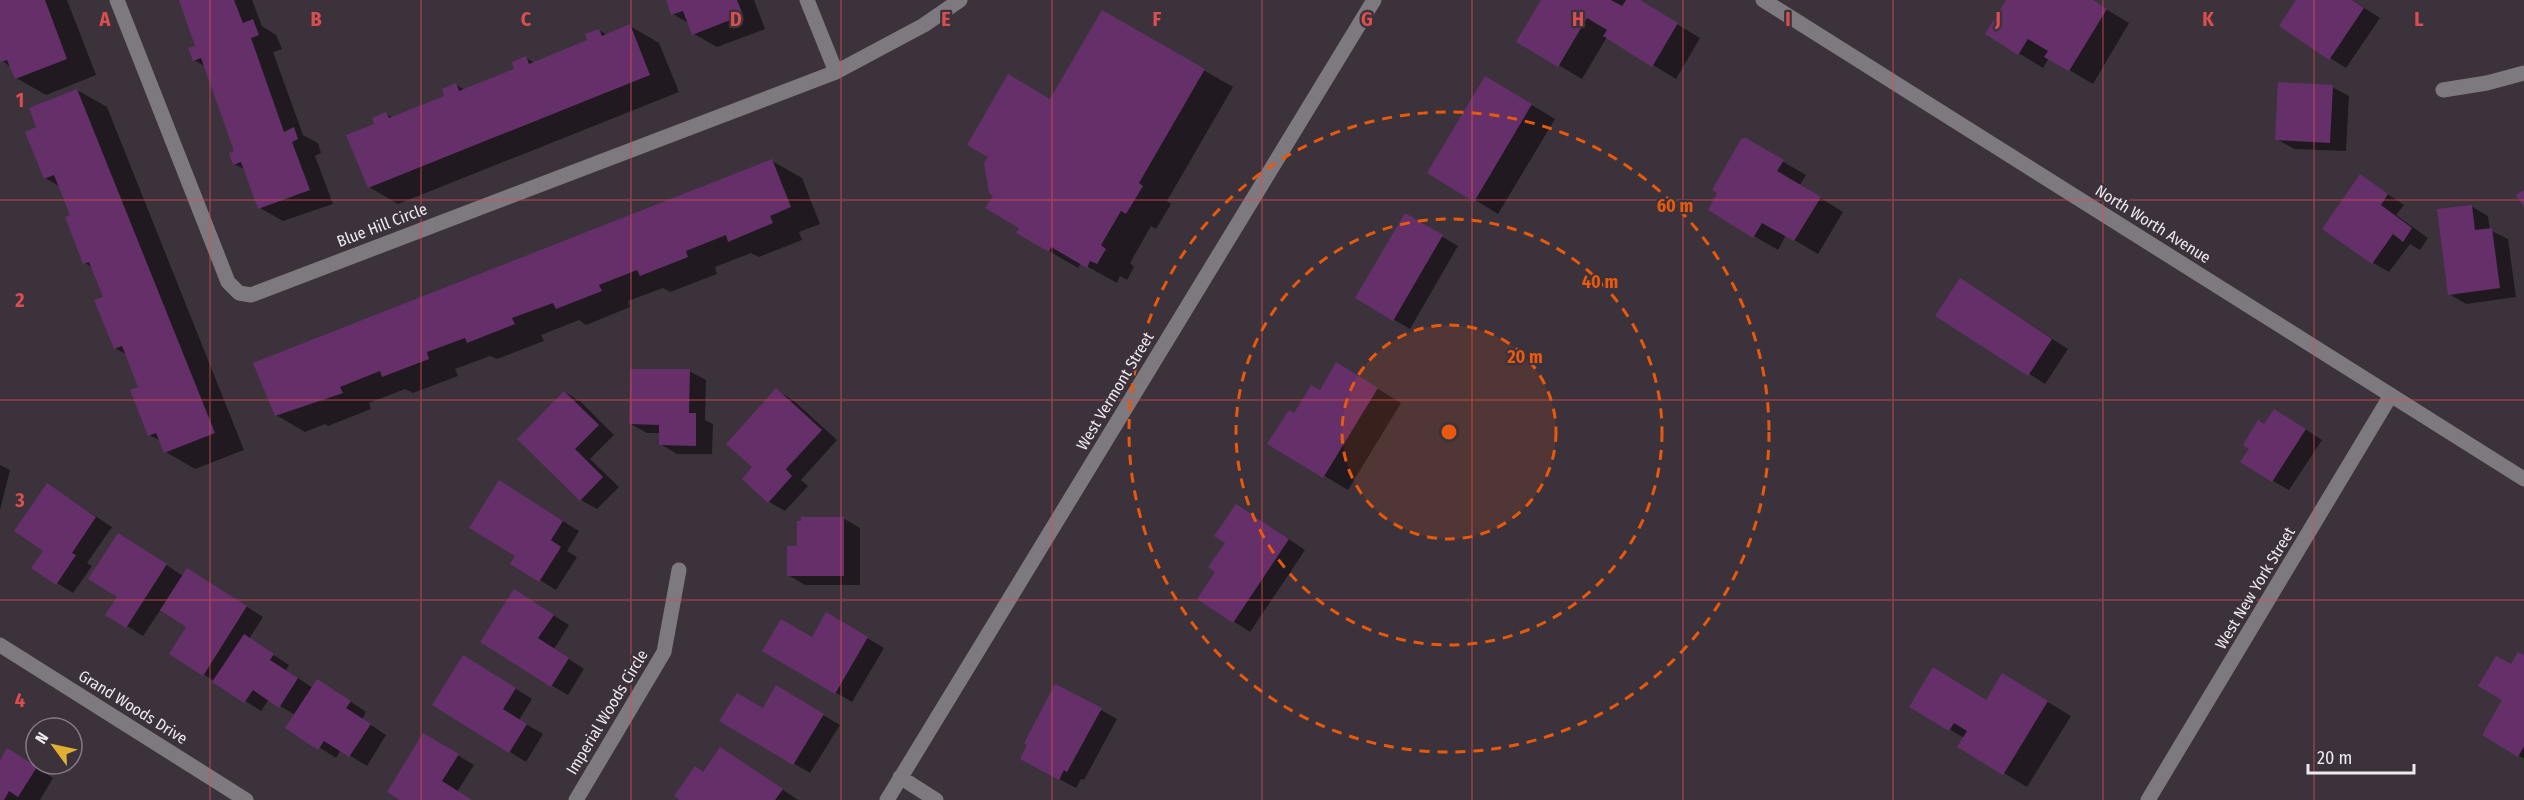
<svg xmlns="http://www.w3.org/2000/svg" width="2524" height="800" font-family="'Fira Sans Condensed',sans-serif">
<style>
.shadow{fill:#0007}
.building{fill:#652f6a}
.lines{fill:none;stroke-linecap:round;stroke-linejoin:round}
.minor{stroke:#7e797f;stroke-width:15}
.grid{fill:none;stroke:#db4e50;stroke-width:1.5;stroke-opacity:0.55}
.ring{fill:none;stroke:#e8590c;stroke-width:3;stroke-dasharray:10 8}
.labels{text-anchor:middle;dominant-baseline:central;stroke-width:4.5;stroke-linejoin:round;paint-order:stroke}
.street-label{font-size:16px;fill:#efe8ef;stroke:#3c323c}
.grid-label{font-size:20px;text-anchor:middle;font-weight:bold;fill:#db4e50;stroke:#3c323c;stroke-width:4.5;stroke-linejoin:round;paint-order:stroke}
.centre{fill:#e8590c;stroke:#3c323c;stroke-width:3}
.ring-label{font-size:18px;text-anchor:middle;font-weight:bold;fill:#e8590c;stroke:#3c323c;stroke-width:4.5;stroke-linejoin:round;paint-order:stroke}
</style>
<rect width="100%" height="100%" fill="#3c323c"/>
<!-- shadow -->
<path class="shadow" d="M0,0H67L96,75L46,95L16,78L12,68L0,59Z
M180,0H252L262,26L276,35L282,49L273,52L303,135L318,143L321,153L315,156L333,204L283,221L260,208L246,170L234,164L236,152L206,67L194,60L197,47Z
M667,0H754L765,29L717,47L694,34L690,24L673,14Z
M1542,0H1637L1700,38L1676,79L1607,37L1582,79L1518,41Z
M2008,0H2091L2129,23L2093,84L2049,58L2043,68L1987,34Z
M2298,0H2352L2380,18L2346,68L2330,58Z
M1102,12L1233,87L1167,201L1171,204L1156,229L1151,226L1130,263L1134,267L1127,280L1120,276L1117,283L1081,263L1078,268L1018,233L1051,101Z
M630,26L659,43L679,92L398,204L369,187L376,125L386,114L393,118L446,97L456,85L465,90L516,69L526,58L535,63L589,41L599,30L607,35Z
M2332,87L2349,96L2346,151L2294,149L2277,139Z
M77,90L107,107L244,450L195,469L166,452L161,441L149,435L140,388L127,355L115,348L105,298L93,268L85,263L72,216L59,186L45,178L38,128Z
M1509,91L1555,119L1498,214L1475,200Z
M1746,140L1806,175L1800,185L1843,212L1818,254L1786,235L1778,250L1754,236Z
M772,161L802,178L820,224L799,232L802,240L759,257L751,253L715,267L717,274L670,292L663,288L628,301L630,307L586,325L579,320L541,335L544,341L497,359L490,356L455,369L458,376L413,393L405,389L369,403L371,409L328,426L325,424L305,432L276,415Z
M2361,176L2404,205L2396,215L2428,238L2420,250L2410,244L2389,272L2373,263Z
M2471,206L2488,216L2490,230L2508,239L2516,297L2466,304L2449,294Z
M1406,215L1458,246L1410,329L1357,298Z
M1977,290L2068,349L2045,384L1937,316Z
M689,371L706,380L705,420L713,424L712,454H677L660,444L661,433H647L631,424Z
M1360,378L1401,403L1348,490L1269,443L1321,392Z
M776,390L793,400L837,440L801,480L808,486L785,511L769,502Z
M565,392L581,402L614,435L590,459L619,487L597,509L581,500Z
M2291,420L2322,440L2289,490L2273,481L2265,425Z
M0,465L10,470L0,510Z
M48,485L112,527L87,563L92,566L73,593L57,583L45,550Z
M516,492L579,531L567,551L577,557L556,590L540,580L517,556Z
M1253,515L1305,550L1250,632L1199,599Z
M843,518L860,528V585H805L788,575L799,547Z
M135,544L183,576L204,579L263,617L249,639L289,665L286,670L313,688L334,690L366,712L362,719L386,735L367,766L341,750L336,758L287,727L295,715L269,699L261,711L203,674L188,627L161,609L143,636L127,626L119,597Z
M515,591L569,625L554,649L584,669L568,695L551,685Z
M827,614L884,648L852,702L764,650L812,639Z
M2524,657V759L2484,735L2504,699L2511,666Z
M480,666L532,699L519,720L543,734L526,762L434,704Z
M776,687L840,725L810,773L722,721L763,710Z
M2026,689L2071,716L2027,787L2004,773L1964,738L1911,706L1987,701Z
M1101,710L1117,719L1084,780L1081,779L1076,788L1038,768Z
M424,735L474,765L457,792L470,800H403Z
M737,759L798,800H682L704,773Z
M24,760L53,778L40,800H0V761Z"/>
<!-- building -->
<path class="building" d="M0,0H45L67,59L15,79L7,60L0,62Z
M179,0H234L243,23L253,19L259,35L251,38L284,132L294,127L298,139L292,142L310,190L258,209L241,162L233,165L229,153L234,151L201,58L193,61L188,48L195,46Z
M666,0H737L743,15L692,35L683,11L671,15Z
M1541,0H1611L1622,6L1626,0H1640L1678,23L1652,67L1603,36L1607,30L1587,18L1558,67L1516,42Z
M2006,0H2093L2107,9L2069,71L2044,57L2048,51L2028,39L2018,55L1985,34Z
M2296,0H2352L2364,8L2329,60L2279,26Z
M1102,10L1205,69L1139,183L1143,186L1126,214L1121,211L1101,245L1106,249L1097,264L1090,261L1087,268L1051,247L1049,252L1016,233L1019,228L985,208L993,196L989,193L984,163L988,157L967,145L1008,74L1050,99Z
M630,24L650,75L368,188L346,135L374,124L372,118L386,112L389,118L444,96L442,89L456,83L459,91L514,69L512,62L526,56L529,64L587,40L585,34L599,29L602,36Z
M1485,76L1532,104L1474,202L1427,173Z
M2278,82L2333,85L2330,143L2275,140Z
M77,89L215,433L164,453L156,433L148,436L130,390L138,387L122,346L114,349L94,300L103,297L89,262L83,264L65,217L70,215L54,175L44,179L25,132L36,127L29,108Z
M1746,138L1784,160L1777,171L1821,197L1794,241L1762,223L1753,238L1708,210L1717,193L1712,190L1741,139Z
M772,159L791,207L770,216L773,223L728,242L726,235L686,251L688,257L640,276L637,270L599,285L602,291L556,309L553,303L512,318L515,324L467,343L465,338L427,352L429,359L382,377L380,371L340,387L343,393L275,416L253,363Z
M2360,174L2388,194L2381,205L2412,228L2403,242L2393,234L2372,264L2322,229Z
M2524,190V207L2516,195Z
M2472,205L2475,230L2492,228L2500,288L2448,295L2437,209Z
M1405,213L1443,235L1393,321L1355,298Z
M1960,278L2052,339L2028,376L1935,316Z
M1336,362L1378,388L1323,478L1267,444L1289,410L1294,413L1311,385L1320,390Z
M630,369H690L689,413H696V446L659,445V425L629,424Z
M776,388L822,430L786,469L792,476L768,503L742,479L752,467L726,444Z
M564,391L599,425L575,449L603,477L580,501L517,439Z
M2274,409L2306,429L2272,482L2240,462L2249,449L2243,445L2258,420L2264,424Z
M499,480L563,521L551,540L561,547L539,582L510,564L515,556L469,528Z
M47,483L96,517L72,553L76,555L56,585L31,568L43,551L14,531Z
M1236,504L1289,539L1233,623L1197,599L1215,572L1208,567L1225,543L1214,536Z
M801,517H844V576H787V546H797V521H801Z
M118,533L167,564L126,628L105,615L117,597L88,579Z
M187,568L247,606L203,676L169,654L186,627L160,610Z
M514,589L554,615L538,638L569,658L551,687L480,642Z
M826,612L868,637L835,694L762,651L781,619L812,637Z
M244,634L274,654L270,660L298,678L279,708L253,690L244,703L212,682Z
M2518,652L2524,655V746L2518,757L2482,735L2502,700L2478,686L2496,656L2511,664Z
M463,655L516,688L503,709L527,724L509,753L432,705Z
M1933,667L1986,700L2002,673L2048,701L2003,775L1957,747L1967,731L1954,723L1949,731L1909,707Z
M317,679L351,701L346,708L371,724L349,757L324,741L318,750L285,728Z
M1055,684L1102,708L1067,772L1064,770L1059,780L1020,759L1027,745L1024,743Z
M776,685L824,714L793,765L719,721L737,693L763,708Z
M423,733L459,754L442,781L472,800H400L387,792Z
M720,747L783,789L775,800H680L674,796L695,766L703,772Z
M7,748L37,767L18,797L9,791L4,800H0V761Z"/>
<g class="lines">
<!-- minor -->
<path class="minor" d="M117,0L228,282L239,293L251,295L836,72L924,25L960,0
M807,0L836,72
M1763,0L2524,479
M2443,90L2487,83L2524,73
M0,645L246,800
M900,777L936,800
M576,800L664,652L679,570
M887,800L1374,0
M2148,800L2391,395"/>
</g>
<!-- grid -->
<path class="grid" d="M210,0V800M421,0V800M631,0V800M841,0V800M1052,0V800M1262,0V800M1472,0V800M1683,0V800M1893,0V800M2103,0V800M2314,0V800M0,200H2524M0,400H2524M0,600H2524"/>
<!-- distance rings -->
<circle cx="1449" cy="432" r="107" fill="#e8590c" fill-opacity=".12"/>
<g class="ring">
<circle cx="1449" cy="432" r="107"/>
<circle cx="1449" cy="432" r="213"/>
<circle cx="1449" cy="432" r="320"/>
</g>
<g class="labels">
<!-- street labels -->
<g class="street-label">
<text transform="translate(2153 224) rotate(32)">North Worth Avenue</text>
<text transform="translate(382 225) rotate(-21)">Blue Hill Circle</text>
<text transform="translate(1115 391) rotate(-59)">West Vermont Street</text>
<text transform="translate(2255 588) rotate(-59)">West New York Street</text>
<text transform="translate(133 707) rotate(32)">Grand Woods Drive</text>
<text transform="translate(607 712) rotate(-59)">Imperial Woods Circle</text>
</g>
</g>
<g class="grid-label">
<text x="105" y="26">A</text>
<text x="316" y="26">B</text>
<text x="526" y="26">C</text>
<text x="736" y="26">D</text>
<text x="946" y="26">E</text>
<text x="1157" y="26">F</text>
<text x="1367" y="26">G</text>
<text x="1578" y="26">H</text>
<text x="1788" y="26">I</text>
<text x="1998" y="26">J</text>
<text x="2208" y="26">K</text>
<text x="2419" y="26">L</text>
<text x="20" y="107">1</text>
<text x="20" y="307">2</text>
<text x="20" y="507">3</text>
<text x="20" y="707">4</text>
</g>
<circle cx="1449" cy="432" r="9" class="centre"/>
<g class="ring-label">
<text x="1675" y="212">60 m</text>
<text x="1600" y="288">40 m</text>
<text x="1525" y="363">20 m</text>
</g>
<!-- north arrow -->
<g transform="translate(54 746) rotate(303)"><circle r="28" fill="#3c323c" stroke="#847b84" stroke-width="1.5"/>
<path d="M0-4.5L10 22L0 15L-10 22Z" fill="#dfb034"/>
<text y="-9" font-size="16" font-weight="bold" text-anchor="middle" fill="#efe8ef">N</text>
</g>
<!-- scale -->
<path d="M2308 764v9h106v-9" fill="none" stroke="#efe8ef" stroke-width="3"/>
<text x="2317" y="764" font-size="18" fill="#efe8ef" stroke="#3c323c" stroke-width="4.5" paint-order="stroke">20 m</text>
</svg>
